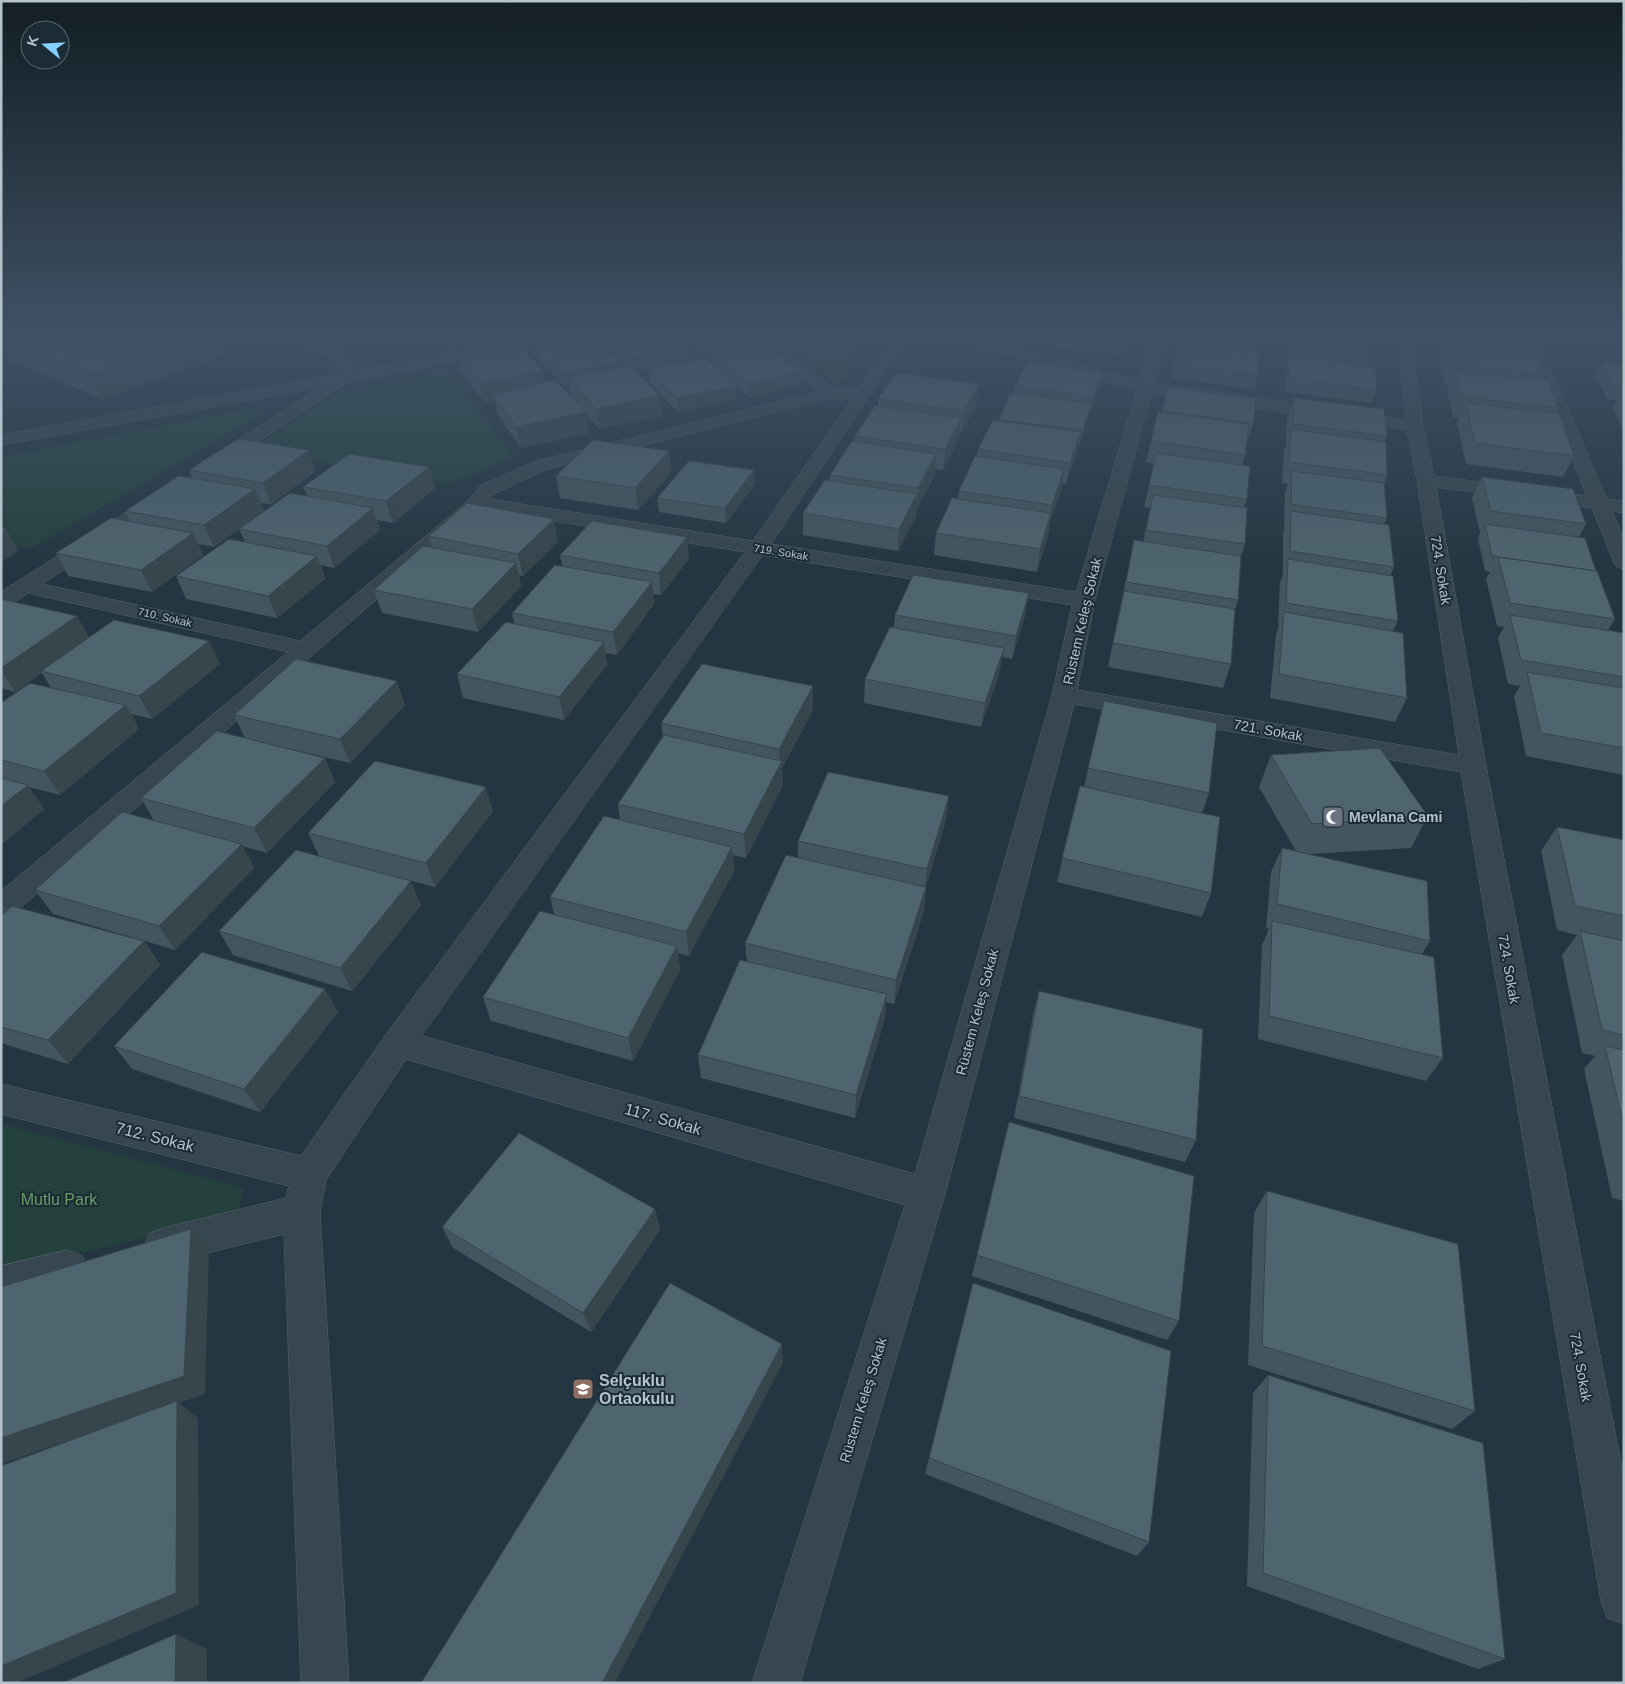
<svg xmlns="http://www.w3.org/2000/svg" width="1625" height="1684" font-family="Helvetica,sans-serif">
<style>
.green{fill:#25413e}
.lines{fill:none;stroke-linecap:round;stroke-linejoin:round}
.minor-casing{stroke:#55656e;stroke-width:1}
.tertiary-casing{stroke:#55656e;stroke-width:1}
.minor{fill:#374750;fill-rule:evenodd}
.tertiary{fill:#374750;fill-rule:evenodd}
.wall{fill:#43565f}
.shaded-wall{fill:#37464d}
.building{fill:#4e646e;stroke:#37464d}
.labels{text-anchor:middle;dominant-baseline:central;stroke-width:4;stroke-linejoin:round;paint-order:stroke}
.far-street-label{font-size:11px;fill:#b4c2cb;stroke:#1c2c35}
.street-label{font-size:14px;fill:#b4c2cb;stroke:#1c2c35}
.poi-label{font-size:14px;font-weight:bold;fill:#b4c2cb;stroke:#1c2c35;text-anchor:start}
.near-street-label{font-size:16px;fill:#b4c2cb;stroke:#1c2c35}
.near-park-label{font-size:16px;fill:#699d69;stroke:#1c2c35}
.near-poi-label{font-size:16px;font-weight:bold;fill:#b4c2cb;stroke:#1c2c35;text-anchor:start}
</style>
<rect width="100%" height="100%" fill="#233641"/>
<!-- green -->
<path class="green" d="M775,335H860L847,380L836,384Z
M451,372L513,457L450,484L249,451L327,398L348,392Z
M247,409L264,413L30,549L1,543V457Z
M1,1124L244,1188L236,1217L1,1271Z"/>
<g class="lines">
<!-- minor casing -->
<g class="minor-casing">
<path id="minor" d="M280,335H300L349,355L352,358L353,378L225,464L219,465L213,464L210,460L213,456L337,376L336,360L282,338Z
M751,335H767L833,389H858L895,335H909L771,544L1076,592L1137,390L942,338L940,335H965L1140,380L1151,335H1165L1155,383L1406,420L1397,335H1411L1423,426L1434,476L1587,496L1522,335H1536L1607,499L1624,501V513L1612,511L1624,539V569L1617,567L1614,563L1592,508L1436,487L1486,766L1624,1479V1624L1607,1618L1601,1601L1461,772L1074,704L945,1194L800,1683H752L905,1205L406,1059L326,1180L320,1212L349,1683H301L284,1234L163,1264L150,1259L144,1246L150,1233L163,1228L286,1198L289,1186L1,1114V1084L301,1156L387,1033L745,552L481,509L11,916L1,919V891L288,652L28,593L9,606L1,607V592L153,495L160,493L167,495L169,499L167,503L42,584L300,641L470,499L480,486L533,462L817,392ZM1152,393L1407,430L1417,480L1459,755L1077,690L1095,600ZM829,399H852L753,541L490,499L494,494L545,470ZM763,555L1072,605L1052,695L915,1174L422,1036Z
M68,1250L82,1256L87,1269L82,1282L68,1288L1,1304V1266Z"/>
</g>
<!-- tertiary casing -->
<g class="tertiary-casing">
<path id="tertiary" d="M544,335H575L573,338L568,339L345,383L1,445V435L345,373Z"/>
</g>
<!-- minor -->
<use href="#minor" class="minor"/>
<!-- tertiary -->
<use href="#tertiary" class="tertiary"/>
</g>
<!-- wall -->
<path class="wall" d="M1,335L226,354L103,399L10,360L1,344Z
M603,335H676L690,346L691,359L636,371L662,416L599,429L586,414L589,433L521,448L497,414L495,401L485,403L461,372L457,353L545,382L571,397L569,386L565,387L539,358L536,345L620,367L628,365L604,344Z
M681,335H753V346L802,386L750,397L724,376L737,399L678,412L650,383L648,369L714,367V355L709,356Z
M1043,335H1128L1122,354L1042,345Z
M1181,335L1256,350L1255,354L1257,375L1254,389L1171,378L1175,357L1178,344H1179Z
M1288,335H1367L1366,338L1369,361L1368,366L1376,390L1371,403L1285,392L1287,369L1289,365H1286L1287,342L1288,338Z
M1439,335H1447L1523,349L1544,375L1541,380L1558,408L1556,414L1574,456L1563,477L1466,464L1457,423L1459,418L1453,417L1447,390L1450,385L1444,384L1439,360L1443,351Z
M1603,362L1624,364V430L1613,408L1617,400L1607,399L1596,375Z
M1102,372L1100,385L1091,410H1090L1080,444H1079L1077,452L1066,484L1062,483L1061,490L1050,521L1048,535L1037,572L934,555L936,533L958,499L959,491L977,456L978,449L999,420L1014,394L1015,386Z
M1168,387L1253,423L1249,437H1248L1245,455L1242,465L1247,499L1244,507L1245,544L1241,556L1238,600L1235,609L1231,664L1223,688L1108,667L1134,540L1143,542L1150,508L1144,507L1154,464L1146,462L1151,441L1162,413Z
M1294,398L1387,436L1384,442L1387,475L1384,485L1387,518L1384,524L1394,567L1390,576L1398,621L1393,631L1407,698L1395,722L1270,698L1276,635L1279,626H1278L1280,582L1283,574V533L1285,526H1284L1285,492L1288,484L1282,483L1284,450L1286,445L1287,418Z
M878,399L977,404L962,432L960,431L959,438L943,470L935,469V475L916,510V516L898,551L803,535V513L830,481V475L855,442V436L878,406Z
M669,451L671,473L638,510L560,498L556,476Z
M429,467L435,488L393,523L377,520L380,530L334,568L321,565L325,579L277,618L186,599L176,576L245,542L239,529L307,496L303,487Z
M189,470L316,471L271,504L260,503L264,511L214,547L198,544L203,555L152,592L68,576L56,553L130,522L125,511L192,478Z
M1482,477L1586,524L1579,537L1596,571L1615,619L1608,630L1624,633V775L1526,756L1514,696L1520,686L1508,684L1498,638L1504,627L1497,626L1486,579L1490,572L1485,571L1478,539L1480,533L1472,498Z
M754,485L726,523L659,512L657,498Z
M429,536L558,541L523,576L519,575L521,586L478,632L382,613L374,590L432,548Z
M560,555L689,559L661,595L653,594L654,604L617,655L605,653L607,665L564,720L463,698L457,674L514,623L512,613L562,566Z
M1029,593L1025,616L1012,659L1002,657L1000,671L981,727L864,703L865,679L894,627L895,615Z
M1,599L89,637L220,664L152,719L131,714L139,729L60,795L29,787L44,809L1,845V703L51,688L42,673L15,692L1,688Z
M813,686V710L782,768L783,785L746,858L733,855L734,871L689,956L678,953L680,970L633,1061L491,1021L483,997L554,914L550,897L620,820L618,804L663,736L661,723Z
M1104,701L1209,793L1202,813L1211,893L1202,917L1057,882L1080,786L1084,787Z
M405,705L350,763L265,743L325,758L335,782L267,853L242,846L254,868L175,950L53,914L35,890L154,821L141,798L245,738L234,715Z
M1271,755L1428,816L1411,848L1311,854L1430,941L1422,954L1443,1058L1426,1081L1258,1039L1262,945L1269,929L1266,928L1271,872L1282,848L1296,851L1259,787Z
M949,796L946,820L926,887L924,911L894,1004L886,1002L885,1018L855,1118L701,1078L698,1055L747,961L745,943L798,858V841Z
M493,811L435,887L381,873L421,905L352,991L233,955L219,931L319,856L308,833Z
M1557,827L1624,840V1201L1612,1198L1584,1069L1595,1056L1582,1053L1562,955L1577,935L1557,930L1541,851Z
M1,916L144,941L160,965L68,1064L1,1043Z
M325,989L338,1012L260,1112L132,1069L114,1046Z
M1039,991L1196,1140L1185,1162L1014,1118L1033,1015Z
M1009,1122L1179,1321L1167,1340L972,1276Z
M1267,1191L1475,1411L1452,1429L1248,1365L1254,1213Z
M655,1209L660,1230L591,1332L453,1248L442,1227Z
M1268,1375L1505,1659L1478,1669L1247,1586L1253,1393Z
M929,1458L1149,1542L1137,1556L925,1474Z"/>
<!-- shaded-wall -->
<path class="shaded-wall" d="M200,335H219L226,354L103,399L91,373Z
M745,335H753V346L709,356L708,343Z
M1126,335H1128L1122,354Z
M690,346L691,359L635,371L633,358Z
M619,362L621,375L568,377L569,386L565,387L562,374Z
M543,371L546,391L493,394L495,401L485,403L480,383Z
M802,372V386L750,397V384Z
M1102,372L1100,385L1091,410L1093,397Z
M979,384L977,404L962,432L964,411Z
M736,386L737,399L678,412L677,398Z
M660,396L662,416L599,429L596,409Z
M1091,403L1088,417L1080,444L1083,430Z
M586,412L589,433L521,448L516,427Z
M961,418L959,438L943,470L945,449Z
M1081,432L1077,452L1066,484L1070,463Z
M309,450L316,471L271,504L263,483Z
M669,451L671,473L638,510L635,488Z
M936,454L935,475L916,510L918,488Z
M429,467L435,488L393,523L386,501Z
M1064,469L1061,490L1050,521L1048,535L1037,572L1040,549L1049,520L1052,505Z
M754,470V485L726,523L725,508Z
M255,489L264,511L214,547L204,525Z
M917,494L916,516L898,551L899,529Z
M373,508L380,530L334,568L327,546Z
M554,519L558,541L523,576L518,554Z
M6,529L19,551L1,562V532Z
M193,533L203,555L152,592L141,570Z
M687,537L689,559L661,595L659,573Z
M317,556L325,579L277,618L268,596Z
M516,563L521,586L478,632L472,609Z
M652,582L654,604L617,655L613,632Z
M1029,593L1025,616L1012,659L1016,636Z
M77,616L90,639L41,671L42,673L15,692L1,670V668Z
M209,641L220,664L152,719L139,696Z
M604,642L607,665L564,720L559,697Z
M1004,648L1000,671L981,727L985,703Z
M397,681L405,705L350,763L340,739Z
M813,686V710L782,768L783,785L746,858L744,834L779,767V749Z
M126,705L139,729L60,795L44,771Z
M325,758L335,782L267,853L254,828Z
M28,785L44,809L1,845V806Z
M486,787L493,811L435,887L426,863Z
M949,796L946,820L924,893L927,869Z
M242,844L254,868L175,950L159,926Z
M732,847L734,871L689,956L686,932Z
M411,881L421,905L352,991L340,968Z
M926,887L924,911L894,1004L896,980Z
M144,941L160,965L68,1064L48,1040Z
M677,946L680,970L633,1061L628,1038Z
M325,989L338,1012L260,1112L244,1089Z
M887,994L885,1018L855,1118L856,1095Z
M655,1209L660,1230L591,1332L583,1313Z
M191,1229L209,1250L205,1394L179,1403L198,1418L199,1605L16,1683H1V1666L177,1403L1,1464V1438Z
M782,1344L783,1363L615,1683H602Z
M176,1634L207,1649V1683H175Z"/>
<!-- building -->
<path class="building" d="M1,335H200L91,373L1,337Z
M591,335L619,362L562,374L536,345Z
M607,335H676L690,346L633,358Z
M697,335H745L708,343Z
M1181,335H1258L1256,350L1180,341Z
M1291,335H1344L1368,338L1369,361L1290,352Z
M1447,335H1517L1523,349L1449,341Z
M1447,341L1535,350L1544,375L1452,364Z
M517,342L543,371L480,383L457,353Z
M764,344L802,372L750,384L714,354Z
M1178,344L1260,355L1257,375L1174,365Z
M1291,356L1375,367L1376,390L1289,378Z
M705,358L736,386L677,398L648,369Z
M1027,362L1102,372L1093,397L1015,386Z
M1603,362L1624,364V387L1614,386Z
M630,365L660,396L596,409L568,377Z
M1456,371L1548,381L1558,408L1461,397Z
M896,373L979,384L964,411L878,399Z
M555,380L586,412L516,427L493,394Z
M1168,387L1256,399L1253,423L1162,411Z
M1010,393L1091,403L1083,430L999,420Z
M1620,394L1624,395V401Z
M1294,398L1384,409L1387,436L1293,424Z
M1466,403L1559,414L1574,456L1475,443Z
M875,406L961,418L945,449L855,436Z
M1158,412L1249,424L1245,455L1151,441Z
M993,420L1081,432L1070,463L978,449Z
M1291,429L1386,442L1387,475L1289,462Z
M238,439L309,450L263,483L189,470Z
M593,440L669,451L635,488L556,476Z
M852,441L936,454L918,488L830,475Z
M1156,453L1250,466L1247,499L1149,485Z
M349,454L429,467L386,501L303,487Z
M975,456L1064,469L1052,505L959,491Z
M689,461L754,470L725,508L657,498Z
M1292,471L1384,483L1387,518L1291,504Z
M179,476L255,489L204,525L125,511Z
M1482,477L1573,489L1586,524L1491,511Z
M825,480L917,494L899,529L803,513Z
M290,493L373,508L327,546L239,529Z
M1153,495L1247,508L1245,544L1146,530Z
M952,498L1051,513L1040,549L936,533Z
M467,503L554,519L518,554L429,536Z
M1291,511L1389,525L1394,567L1290,551Z
M111,518L193,533L141,570L56,553Z
M592,521L687,537L659,573L560,555Z
M1485,524L1585,538L1596,571L1492,556Z
M1,528L6,529L1,532Z
M229,539L317,556L268,596L176,576Z
M1134,540L1241,556L1238,600L1126,582Z
M423,546L516,563L472,609L374,590Z
M1498,557L1597,571L1615,619L1510,603Z
M1288,559L1393,576L1398,621L1286,603Z
M555,565L652,582L613,632L512,613Z
M913,575L1029,593L1016,636L895,615Z
M1124,591L1235,609L1231,664L1113,643Z
M1,599L77,616L1,668Z
M1284,612L1403,633L1407,698L1279,674Z
M1510,615L1624,633V677L1521,660Z
M114,620L209,641L139,696L41,671Z
M506,622L604,642L559,697L457,674Z
M890,627L1004,648L985,703L865,679Z
M296,659L397,681L340,739L234,715Z
M702,664L813,686L779,749L661,723Z
M1527,672L1624,688V748L1541,733Z
M30,683L126,705L44,771L1,760V703Z
M1104,701L1217,723L1209,793L1088,768Z
M217,731L325,758L254,828L141,798Z
M664,735L782,761L744,834L618,804Z
M1380,748L1428,816L1312,824L1271,755Z
M375,761L486,787L426,863L308,833Z
M828,772L949,796L927,869L798,841Z
M1,778L28,785L1,806Z
M1080,786L1220,817L1211,893L1062,858Z
M122,812L242,844L159,926L35,890Z
M604,816L732,847L686,932L550,897Z
M1557,827L1624,840V916L1575,906Z
M1282,848L1427,881L1430,941L1277,904Z
M296,850L411,881L340,968L219,931Z
M786,855L926,887L896,980L745,943Z
M12,906L144,941L48,1040L1,1027V916Z
M540,911L677,946L628,1038L483,997Z
M1272,921L1434,957L1443,1058L1269,1016Z
M1580,931L1624,941V1035L1602,1030Z
M202,952L325,989L244,1089L114,1046Z
M740,960L887,994L856,1095L698,1055Z
M1039,991L1203,1029L1196,1140L1019,1096Z
M1605,1046L1624,1050V1127Z
M1009,1122L1194,1176L1179,1321L977,1255Z
M519,1133L655,1209L583,1313L442,1227Z
M1267,1191L1458,1244L1475,1411L1262,1346Z
M191,1229L184,1376L1,1438V1287Z
M670,1283L782,1344L602,1683H421Z
M973,1283L1171,1351L1149,1542L929,1458Z
M1268,1375L1483,1443L1505,1659L1263,1573Z
M177,1401L176,1593L1,1666V1466Z
M176,1634L175,1683H62Z"/>
<!-- sky -->
<linearGradient id="sky" x2="0" y2="1"><stop stop-color="#131e24"/><stop offset="0.59" stop-color="#3f5265"/><stop offset="1" stop-color="#3f5265" stop-opacity="0"/></linearGradient>
<rect width="1625" height="571" fill="url(#sky)"/>
<!-- icons -->
<defs>
<g id="mosque-square" transform="scale(1.125)"><rect x="-9" y="-9" width="18" height="18" rx="4" fill="#6b7280" stroke="#1c2c35"/><path d="M3.5-4.9A6 6 0 1 0 3.5 4.9A5 5 0 1 1 3.5-4.9Z" fill="#fff"/></g>
<g id="school-square" transform="scale(1.125)"><rect x="-9" y="-9" width="18" height="18" rx="4" fill="#8d6e63" stroke="#1c2c35"/><path d="M0-5L7-2L0 1L-7-2ZM-4 1L0 2.5L4 1V4Q0 6-4 4Z" fill="#fff"/></g>
</defs>
<g fill-rule="evenodd">
<use href="#mosque-square" x="1333" y="817"/>
<use href="#school-square" x="583" y="1389"/>
</g>
<g class="labels">
<!-- far-street labels -->
<g class="far-street-label">
<text transform="translate(781 552) rotate(9)">719. Sokak</text>
<text transform="translate(165 617) rotate(13)">710. Sokak</text>
</g>
<!-- street labels -->
<g class="street-label">
<text transform="translate(1441 570) rotate(81)">724. Sokak</text>
<text transform="translate(1082 621) rotate(-77)">Rüstem Keleş Sokak</text>
<text transform="translate(1268 730) rotate(10)">721. Sokak</text>
<text transform="translate(1509 969) rotate(80)">724. Sokak</text>
<text transform="translate(977 1012) rotate(-75)">Rüstem Keleş Sokak</text>
<text transform="translate(1581 1367) rotate(80)">724. Sokak</text>
<text transform="translate(863 1400) rotate(-73)">Rüstem Keleş Sokak</text>
</g>
<!-- poi labels -->
<g class="poi-label">
<text x="1349" y="817">Mevlana Cami</text>
</g>
<!-- near-street labels -->
<g class="near-street-label">
<text transform="translate(663 1119) rotate(16)">117. Sokak</text>
<text transform="translate(155 1137) rotate(14)">712. Sokak</text>
</g>
<!-- near-park labels -->
<g class="near-park-label">
<text x="59" y="1199">Mutlu Park</text>
</g>
<!-- near-poi labels -->
<g class="near-poi-label">
<text x="599" y="1380">Selçuklu<tspan x="599" dy="18">Ortaokulu</tspan></text>
</g>
</g>
<!-- border -->
<rect width="1625" height="1684" fill="none" stroke="#b4c2cb" stroke-width="5"/>
<!-- north arrow -->
<g transform="translate(45 45) rotate(288)"><circle r="24" fill="#1c2c35" stroke="#596871"/>
<path d="M0-4L9 19L0 12L-9 19Z" fill="#85d0fe"/>
<text y="-8" font-size="14" font-weight="bold" text-anchor="middle" fill="#b4c2cb">K</text>
</g>
</svg>
